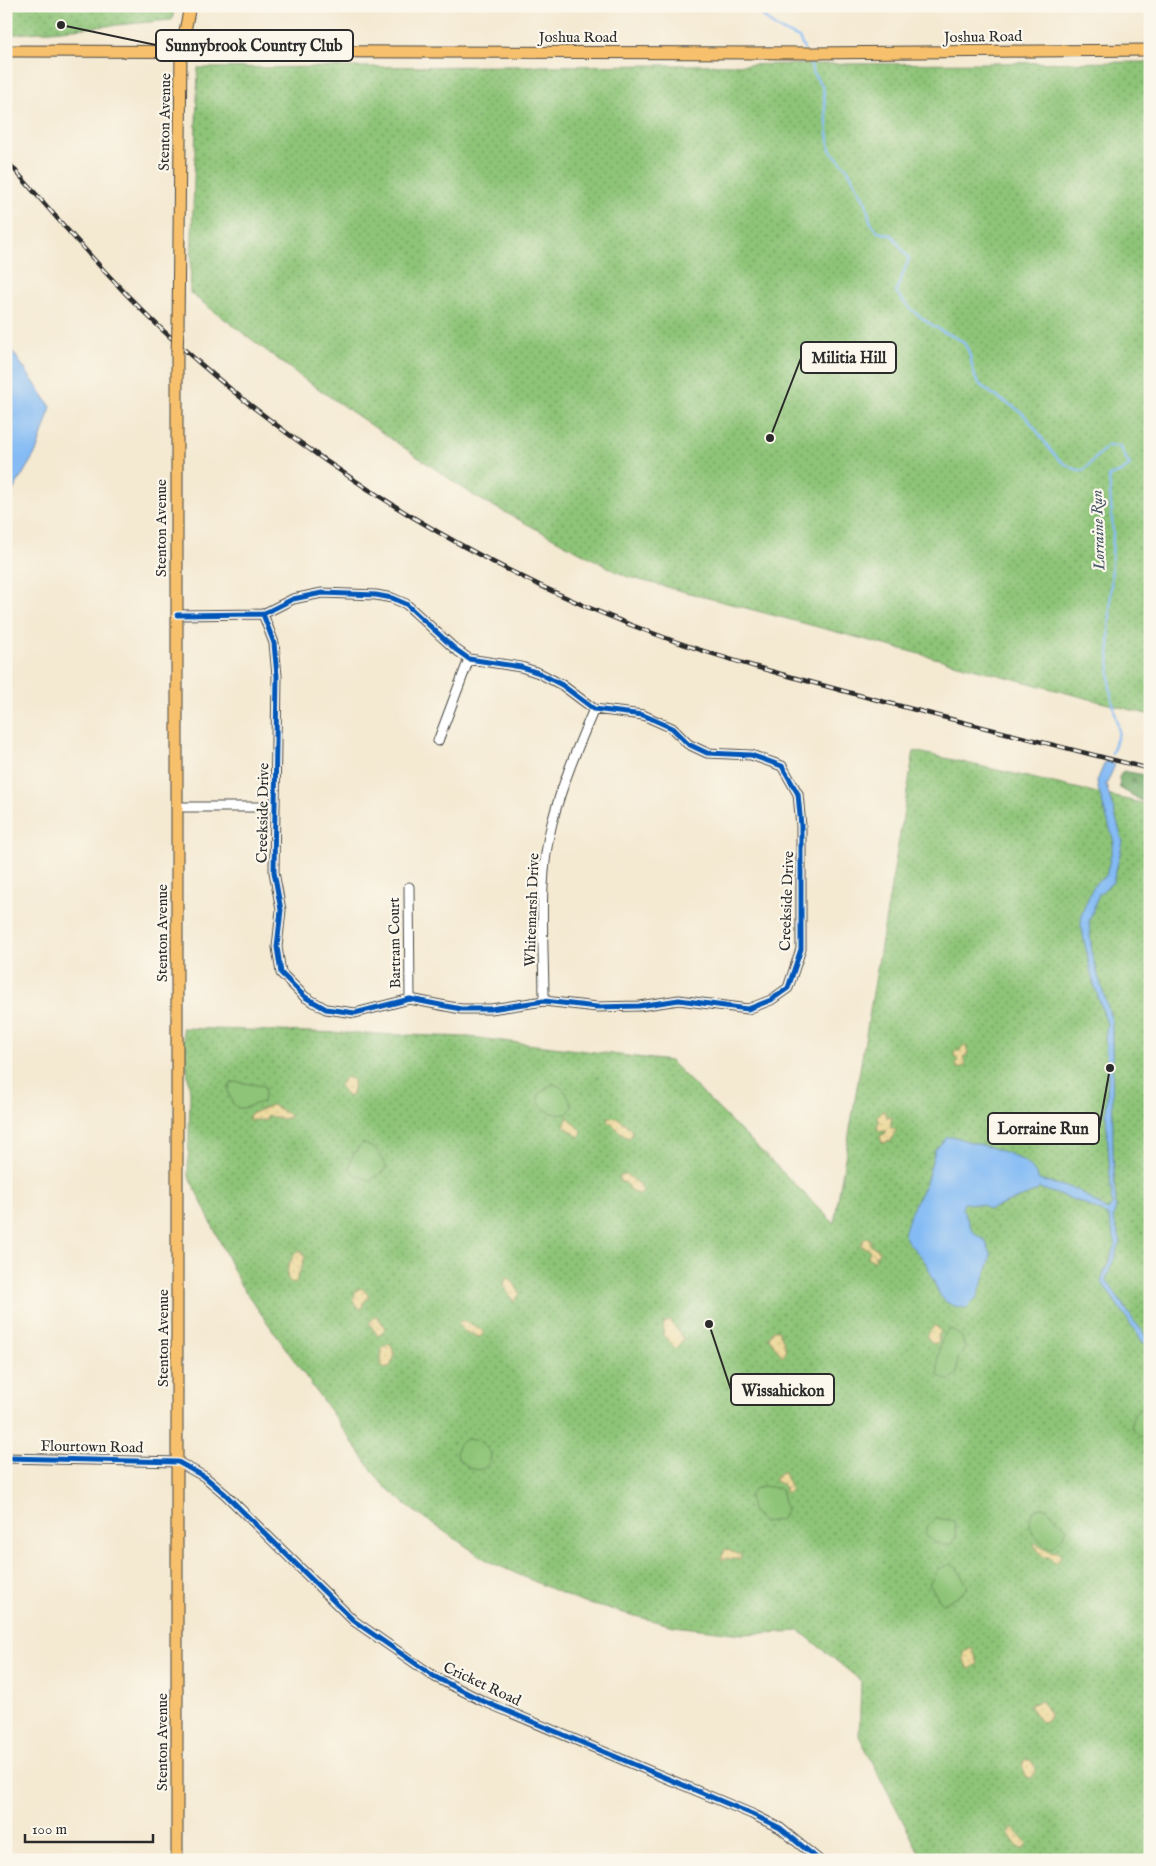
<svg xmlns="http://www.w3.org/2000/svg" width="1156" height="1866" font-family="'IM FELL English',serif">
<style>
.grass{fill:url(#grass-dots);stroke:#5c7851}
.forest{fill:url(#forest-firs);stroke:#4e6a4a}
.sand{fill:url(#sand-dots);stroke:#8c8264}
.pitch{fill:#8dc477;stroke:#5c7851}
.water{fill:#84bbf4;stroke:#587390}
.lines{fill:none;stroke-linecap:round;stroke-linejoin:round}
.stream{stroke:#84bbf4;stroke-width:2.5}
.minor-casing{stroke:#494844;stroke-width:11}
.major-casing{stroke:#494844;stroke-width:13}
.minor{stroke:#fff;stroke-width:9}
.major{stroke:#f7c06c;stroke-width:11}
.rail-casing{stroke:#2b2b2b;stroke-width:4.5}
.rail{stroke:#fbf7ec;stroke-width:2.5;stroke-dasharray:8;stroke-linecap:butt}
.major-bridge-casing{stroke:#494844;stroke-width:13;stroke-linecap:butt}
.major-bridge{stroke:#f7c06c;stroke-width:11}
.cycleway-casing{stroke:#fbf7ec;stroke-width:8}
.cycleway{stroke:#0057b8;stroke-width:5}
.labels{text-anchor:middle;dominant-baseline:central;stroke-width:4.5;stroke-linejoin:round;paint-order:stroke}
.street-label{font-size:15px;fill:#2b2b2b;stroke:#fbf7ec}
.water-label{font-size:16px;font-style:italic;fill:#465667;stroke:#fbf7ec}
.leader{fill:none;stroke:#2b2b2b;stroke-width:2}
.callout-dot{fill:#2b2b2b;stroke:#fbf7ec;stroke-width:2}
.callout{fill:#fbf7ec;stroke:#2b2b2b;stroke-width:2}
.callout-label{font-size:16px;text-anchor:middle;font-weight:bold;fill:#2b2b2b}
</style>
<defs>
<pattern id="grass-dots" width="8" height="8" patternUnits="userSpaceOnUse" patternTransform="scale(1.25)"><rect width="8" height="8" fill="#8dc477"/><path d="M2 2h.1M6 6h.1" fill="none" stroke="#739f62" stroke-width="1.8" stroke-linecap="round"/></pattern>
<pattern id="forest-firs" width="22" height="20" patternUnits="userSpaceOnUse" patternTransform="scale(1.25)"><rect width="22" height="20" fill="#72aa68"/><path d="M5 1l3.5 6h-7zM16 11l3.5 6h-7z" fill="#5e8b56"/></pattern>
<pattern id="sand-dots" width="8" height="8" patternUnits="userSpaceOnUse" patternTransform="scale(1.25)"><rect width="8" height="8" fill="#eeda9e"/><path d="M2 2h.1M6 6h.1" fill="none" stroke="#cb8" stroke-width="1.8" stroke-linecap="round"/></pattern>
</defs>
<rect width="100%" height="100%" fill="#fbf7ec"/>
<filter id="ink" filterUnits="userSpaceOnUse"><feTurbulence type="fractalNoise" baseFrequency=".02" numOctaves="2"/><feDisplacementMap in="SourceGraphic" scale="10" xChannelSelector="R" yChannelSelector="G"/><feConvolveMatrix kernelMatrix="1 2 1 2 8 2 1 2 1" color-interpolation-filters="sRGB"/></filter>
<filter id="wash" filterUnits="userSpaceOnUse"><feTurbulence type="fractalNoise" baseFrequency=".0096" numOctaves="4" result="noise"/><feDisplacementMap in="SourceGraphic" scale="20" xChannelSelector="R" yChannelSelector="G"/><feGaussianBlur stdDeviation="1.12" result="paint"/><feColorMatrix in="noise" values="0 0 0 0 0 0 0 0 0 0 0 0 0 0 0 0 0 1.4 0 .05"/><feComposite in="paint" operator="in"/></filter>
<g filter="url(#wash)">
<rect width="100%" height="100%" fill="#f4e9d1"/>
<!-- grass -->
<path class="grass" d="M6,6H175L172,20L6,35Z
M1150,62V715L625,576L476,497L304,379L190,293L198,68Z
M914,751L1150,805V1860H923L859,1736L861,1681L800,1631L743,1634L674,1626L581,1602L488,1561L414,1511L382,1484L240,1284L188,1174L190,1093L182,1028L469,1037L670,1061L834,1223Z"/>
<!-- forest -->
<path class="forest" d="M1123,771L1150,776V806L1120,788L1119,777Z"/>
<!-- sand -->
<path class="sand" d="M963,1046H966L968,1054L963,1057L966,1065L958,1069L956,1064L958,1061L954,1055L955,1051H960Z
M346,1077L354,1080L352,1095L347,1097L339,1084Z
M272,1105L290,1115L289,1118L278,1119L267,1115L266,1120H249L250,1114Z
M882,1111L885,1112L887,1117H892L890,1127L896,1130L891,1141L882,1143L880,1136L885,1134L886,1131H878L877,1125L880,1121L876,1117Z
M568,1117L582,1132L579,1137L564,1126Z
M609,1117L618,1118L631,1129L632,1135L629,1138L626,1137L608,1121Z
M626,1174L640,1185L643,1191L640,1195L630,1190L625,1182H620V1176Z
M865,1238L870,1239V1245L879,1250L878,1255H874L876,1258L874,1261L868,1257L870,1250L860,1245Z
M302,1251L305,1256C303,1265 298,1273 296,1283L293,1284L287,1278L288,1266L295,1253Z
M506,1278L512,1280L520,1294L514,1302L504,1286Z
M362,1288L369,1296L364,1302L361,1310L353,1301L356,1290Z
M376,1315L386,1328L378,1336L369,1323Z
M462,1320L481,1329L484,1334L479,1337L464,1331L458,1324Z
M670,1321L684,1339L676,1349L663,1335L664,1323Z
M935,1325L941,1332L938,1335L939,1342L933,1344L926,1336Z
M773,1330H778L784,1342L786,1352L782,1356L769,1338Z
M390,1343L395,1355L390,1367L384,1369L381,1363L382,1348Z
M783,1471L791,1489L787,1494L783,1485L775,1481V1478Z
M1036,1543L1050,1551L1058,1552L1061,1556L1058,1561L1054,1562L1050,1557H1043L1034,1545Z
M725,1549L741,1555L740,1559H721Z
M972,1648L978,1664L969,1669L964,1661V1652Z
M1041,1701L1050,1714L1049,1719L1043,1722L1039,1720L1029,1705Z
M1024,1760H1030C1036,1765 1036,1772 1032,1778L1027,1777L1022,1767Z
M1012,1827L1027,1843L1024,1849L1019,1848L1008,1834Z"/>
<!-- pitch -->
<path class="pitch" d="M237,1082L264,1086L265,1091L263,1102C243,1106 236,1118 228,1091L231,1083Z
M553,1084C564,1086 570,1097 572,1107L567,1114C555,1116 543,1111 538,1101L540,1093Z
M363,1143L377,1150L386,1167L384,1171L371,1180C343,1174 345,1162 363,1143Z
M951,1329L962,1337L965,1348L958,1359L957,1374L950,1380H945L938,1375C938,1362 938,1335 951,1329Z
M1150,1405V1433L1141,1437L1132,1428C1130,1414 1138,1410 1150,1405Z
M467,1439L480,1441L491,1453C490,1491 434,1454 467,1439Z
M764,1486L781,1489L786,1511L782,1519L763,1523L752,1510L749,1496L754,1489Z
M1041,1507L1047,1509L1067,1529L1062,1538L1052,1548C1037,1540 1024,1529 1033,1511Z
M936,1518L954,1521L956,1537L951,1544L942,1545L925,1536L927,1526Z
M951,1564L957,1568L968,1586L961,1594L943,1604L929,1584L938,1569Z"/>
<!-- water -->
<path class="water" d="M6,342L51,407L36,452L6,502Z
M1106,760L1115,765L1106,785L1123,842L1113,882L1099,894L1089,921L1092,955L1112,1021L1113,1150L1116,1208L1113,1218L1121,1242L1106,1279L1134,1321L1150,1340V1348L1142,1341L1101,1281L1116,1244L1108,1216L1083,1203L1039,1188L1037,1191L989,1210L983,1205L964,1203L962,1209C970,1221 970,1235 985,1240L991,1254L990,1261L978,1296L967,1308C933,1306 939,1284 925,1262C919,1252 908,1246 904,1234L911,1211L926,1183L935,1150L947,1137H956C983,1148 1026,1150 1039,1180L1076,1189L1105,1209L1108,1210L1112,1205L1106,1115L1108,1078L1105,1038L1107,1024L1092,978L1081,925L1082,913L1092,889L1096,883L1106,876L1114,842L1098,788L1097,781Z"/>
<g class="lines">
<!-- stream -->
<path class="stream" d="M753,6L775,27L799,38L804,49
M808,56L813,73L823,87L830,150L847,168L866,203L870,221L878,232L892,235L909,259L896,291C904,306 927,323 942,331C948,335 958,337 963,342C973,353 970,369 977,381C987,394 1008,402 1021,412C1044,432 1048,464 1083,471L1107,446H1119L1130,465L1121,472L1109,476L1113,533L1109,640L1110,689L1119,732L1112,753"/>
</g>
</g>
<g filter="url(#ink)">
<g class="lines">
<!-- minor casing -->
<g class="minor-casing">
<path id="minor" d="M177,615L263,614L293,599L322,593L376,595L392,598L406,604L455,649L469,659L521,667L539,673L562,685L594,709L643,715L672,728L688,744L707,753L751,755L782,766L798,794L801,826V949L788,988L771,1000L748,1009L679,1000L639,1006L597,1007L544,1001L491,1009H461L410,999L355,1013L326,1009L305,997L281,973L277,947L281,910L274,872L277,676L274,643L263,614
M438,741L469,659
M177,807H275
M409,887L410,999
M544,1001C544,943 537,879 552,823C562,784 578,746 594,709
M6,1458L178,1462L205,1477L225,1494L354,1621L435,1677L483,1701L752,1814L780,1828L819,1860"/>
</g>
<!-- major casing -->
<g class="major-casing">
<path id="major" d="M6,51L812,53L1150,50
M178,327L181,51L190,6
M177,1860V352"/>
</g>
<!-- minor -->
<use href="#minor" class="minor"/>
<!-- major -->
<use href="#major" class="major"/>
<!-- rail casing -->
<g class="rail-casing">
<path id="rail" d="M6,160C62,223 116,289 179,345C321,472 495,578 674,641C728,660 784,675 840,690C943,718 1046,743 1150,769"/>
</g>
<!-- rail -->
<use href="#rail" class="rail"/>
<!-- major-bridge casing -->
<g class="major-bridge-casing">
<path id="major-bridge" d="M177,352L178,327"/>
</g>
<!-- major-bridge -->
<use href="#major-bridge" class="major-bridge"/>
<!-- cycleway casing -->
<g class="cycleway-casing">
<path id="cycleway" d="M177,615L263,614L293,599L322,593L376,595L392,598L406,604L455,649L469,659L521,667L539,673L562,685L594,709L643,715L672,728L688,744L707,753L751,755L782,766L798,794L801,826V949L788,988L771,1000L748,1009L679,1000L639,1006L597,1007L544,1001L491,1009H461L410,999L355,1013L326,1009L305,997L281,973L277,947L281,910L274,872L277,676L274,643L263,614
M6,1458L178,1462L205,1477L225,1494L354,1621L435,1677L483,1701L752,1814L780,1828L819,1860"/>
</g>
<!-- cycleway -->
<use href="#cycleway" class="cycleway"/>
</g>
</g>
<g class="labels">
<!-- street labels -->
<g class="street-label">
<text x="578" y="37">Joshua Road</text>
<text transform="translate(983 37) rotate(-1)">Joshua Road</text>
<text transform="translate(165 122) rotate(-89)">Stenton Avenue</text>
<text transform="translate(161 528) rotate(-90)">Stenton Avenue</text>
<text transform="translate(263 813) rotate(-89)">Creekside Drive</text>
<text transform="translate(787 901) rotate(-88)">Creekside Drive</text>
<text transform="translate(532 910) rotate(-88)">Whitemarsh Drive</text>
<text transform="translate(162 933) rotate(-90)">Stenton Avenue</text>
<text transform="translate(395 943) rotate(-91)">Bartram Court</text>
<text transform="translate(163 1338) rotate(-90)">Stenton Avenue</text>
<text transform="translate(92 1447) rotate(1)">Flourtown Road</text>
<text transform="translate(482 1684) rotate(25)">Cricket Road</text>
<text transform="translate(162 1742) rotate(-90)">Stenton Avenue</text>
</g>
<!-- water labels -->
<g class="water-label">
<text transform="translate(1099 530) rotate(-92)">Lorraine Run</text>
</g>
</g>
<!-- callouts -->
<path class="leader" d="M61 25L156 45M770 438L801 358M1110 1068L1099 1129M709 1324L731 1390"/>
<g class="callout-dot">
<circle cx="61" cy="25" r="5"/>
<circle cx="770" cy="438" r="5"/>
<circle cx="1110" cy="1068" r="5"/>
<circle cx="709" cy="1324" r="5"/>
</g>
<g class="callout">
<rect x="156" y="30" width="197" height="31" rx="5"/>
<rect x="801" y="342" width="95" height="31" rx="5"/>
<rect x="988" y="1113" width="111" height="31" rx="5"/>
<rect x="731" y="1374" width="103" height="31" rx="5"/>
</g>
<g class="callout-label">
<text x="254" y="51">Sunnybrook Country Club</text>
<text x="849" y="363">Militia Hill</text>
<text x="1043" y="1134">Lorraine Run</text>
<text x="783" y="1396">Wissahickon</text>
</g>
<!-- margin -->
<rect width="1156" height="1866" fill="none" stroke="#fbf7ec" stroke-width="25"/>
<!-- scale -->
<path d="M25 1834v8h128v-8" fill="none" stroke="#2b2b2b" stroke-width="2.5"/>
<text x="32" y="1834" font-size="15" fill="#2b2b2b" stroke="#fbf7ec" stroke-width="4" paint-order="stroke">100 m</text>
</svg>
